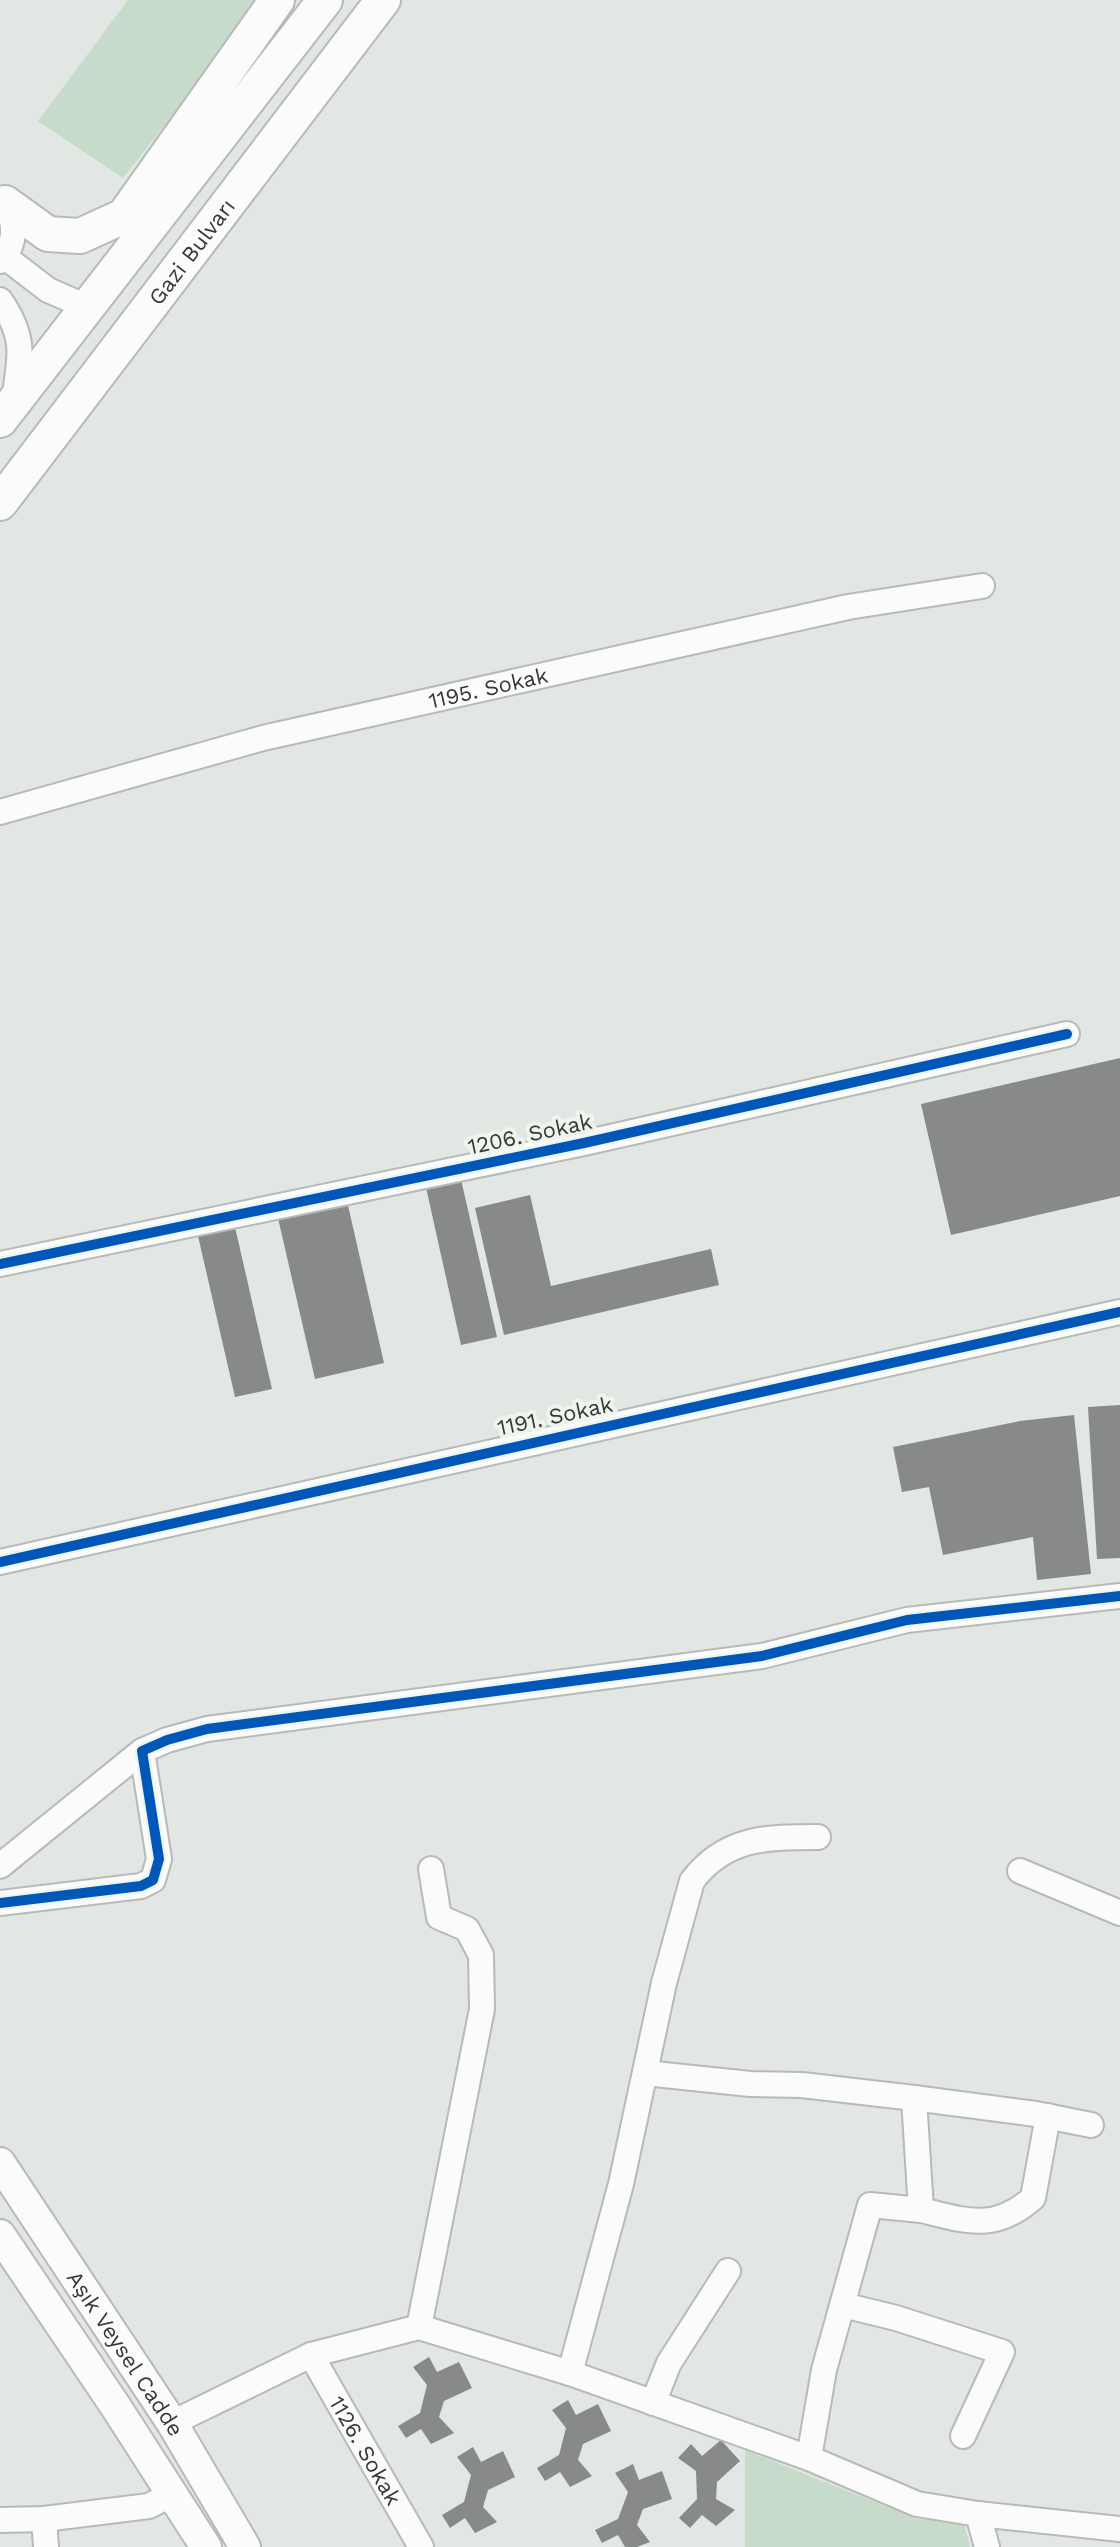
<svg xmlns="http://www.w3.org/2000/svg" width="1120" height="2547" font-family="'Work Sans',sans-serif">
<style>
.green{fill:#c7dbca}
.building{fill:#878a88}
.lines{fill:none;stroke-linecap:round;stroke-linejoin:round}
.minor-casing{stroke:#b7bab8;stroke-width:28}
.major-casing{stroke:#b7bab8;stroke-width:34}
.highway-casing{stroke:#b7bab8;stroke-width:38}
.minor{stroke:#fbfbfb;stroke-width:24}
.major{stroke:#fbfbfb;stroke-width:30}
.highway{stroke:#fbfbfb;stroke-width:34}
.cycleway-casing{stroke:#eef5ef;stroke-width:15}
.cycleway{stroke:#0057b8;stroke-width:10}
.labels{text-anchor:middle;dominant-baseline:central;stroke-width:8;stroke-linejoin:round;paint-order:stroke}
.street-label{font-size:22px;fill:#363936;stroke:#eef5ef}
</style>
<rect width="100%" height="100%" fill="#e2e7e3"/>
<!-- green -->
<path class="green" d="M128,0H263L123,178L38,121Z
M745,2450L917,2519L964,2523L970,2547H745Z"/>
<!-- building -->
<path class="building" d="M1120,1058V1196L951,1235L921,1104Z
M460,1175L497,1337L461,1345L425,1183Z
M530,1195L551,1286L711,1249L719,1285L504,1335L475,1208Z
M347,1201L384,1363L315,1379L278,1218Z
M235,1227L272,1389L235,1397L198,1236Z
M1120,1405V1558L1097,1559L1088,1407Z
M1074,1415L1091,1574L1037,1580L1033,1537L943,1555L929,1487L902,1492L893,1447L1020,1421Z
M429,2357L437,2372L459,2362L472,2388L444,2401L439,2417L454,2433L431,2444L421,2429L406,2438L398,2426L420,2413L427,2385L413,2367Z
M568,2400L576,2415L598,2404L611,2431L583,2444L578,2460L592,2476L570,2487L560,2472L545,2481L537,2468L559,2455L566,2428L552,2410Z
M721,2440L740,2461L717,2482L716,2499L735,2510L716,2526L702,2515L690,2528L679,2518L697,2499L696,2471L678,2458L691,2444L702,2456Z
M473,2447L481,2462L503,2451L515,2477L488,2490L483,2507L497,2522L475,2533L465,2518L450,2528L442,2515L464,2502L471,2475L457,2457Z
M633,2464L639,2480L662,2471L672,2499L643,2509L637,2525L650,2542L637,2547H625L618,2535L602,2543L595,2530L618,2519L628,2492L615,2473Z"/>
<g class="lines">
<!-- minor casing -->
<g class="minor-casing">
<g id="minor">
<path d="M5,257L48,290L87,307"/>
<path d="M0,261C17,244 16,222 4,202"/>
<path d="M0,300C27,339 20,357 14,400"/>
<path id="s1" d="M0,812L263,738L848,607L982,586"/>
<path d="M0,1264L584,1143L1067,1034"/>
<path d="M0,1562L1120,1312"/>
<path d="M0,1866L142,1751"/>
<path d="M1020,1871L1120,1913"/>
<path d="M0,1903L141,1886L153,1880L159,1859L142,1751L167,1740L207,1729L762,1656L907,1620L1120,1596"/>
<path d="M645,2073L750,2084L802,2085L914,2098L1036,2114L1091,2125"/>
<path d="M921,2210C966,2221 994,2232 1033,2198L1048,2116"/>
<path d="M843,2305L896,2318L1002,2352L963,2436"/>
<path d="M419,2327L482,2009L481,1955L467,1929L439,1917L431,1869"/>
<path id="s2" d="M311,2355L421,2547"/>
<path d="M570,2373L621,2184L664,1983L692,1881C725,1837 767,1837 818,1837"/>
<path d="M653,2403L669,2363L728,2271"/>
<path d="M172,2423L311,2355L419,2327L570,2373L809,2458L917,2504L978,2514L1120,2529"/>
<path d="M809,2458L824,2370L870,2205L921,2210L914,2098"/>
<path d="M978,2514L987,2547"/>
<path d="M44,2519L46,2547"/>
<path d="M0,2520L44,2519L149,2506L172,2494"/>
</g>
</g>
<!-- major casing -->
<g class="major-casing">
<g id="major">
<path id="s3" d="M0,2163L172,2423L245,2547"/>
<path d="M0,2235L116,2407L206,2547"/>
</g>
</g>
<!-- highway casing -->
<g class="highway-casing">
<g id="highway">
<path d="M5,203L48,234L80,236L124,216L277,0"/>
<path d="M0,420L325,0"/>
<path id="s4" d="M0,503L383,0"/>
</g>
</g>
<!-- minor -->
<use href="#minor" class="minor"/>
<!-- major -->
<use href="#major" class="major"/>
<!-- highway -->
<use href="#highway" class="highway"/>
<!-- cycleway casing -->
<g class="cycleway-casing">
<path id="cycleway" d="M0,1264L584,1143L1067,1034
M0,1562L1120,1312
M0,1903L141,1886L153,1880L159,1859L142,1751L167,1740L207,1729L762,1656L907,1620L1120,1596"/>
</g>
<!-- cycleway -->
<use href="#cycleway" class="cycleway"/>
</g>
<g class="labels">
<!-- street labels -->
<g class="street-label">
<text stroke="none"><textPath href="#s4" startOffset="316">Gazi Bulvarı</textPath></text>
<text stroke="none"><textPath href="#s1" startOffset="504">1195. Sokak</textPath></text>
<text transform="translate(530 1134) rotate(-12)">1206. Sokak</text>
<text transform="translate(555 1416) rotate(-12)">1191. Sokak</text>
<text stroke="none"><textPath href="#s3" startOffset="228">Aşık Veysel Cadde</textPath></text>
<text stroke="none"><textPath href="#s2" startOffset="110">1126. Sokak</textPath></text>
</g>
</g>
</svg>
